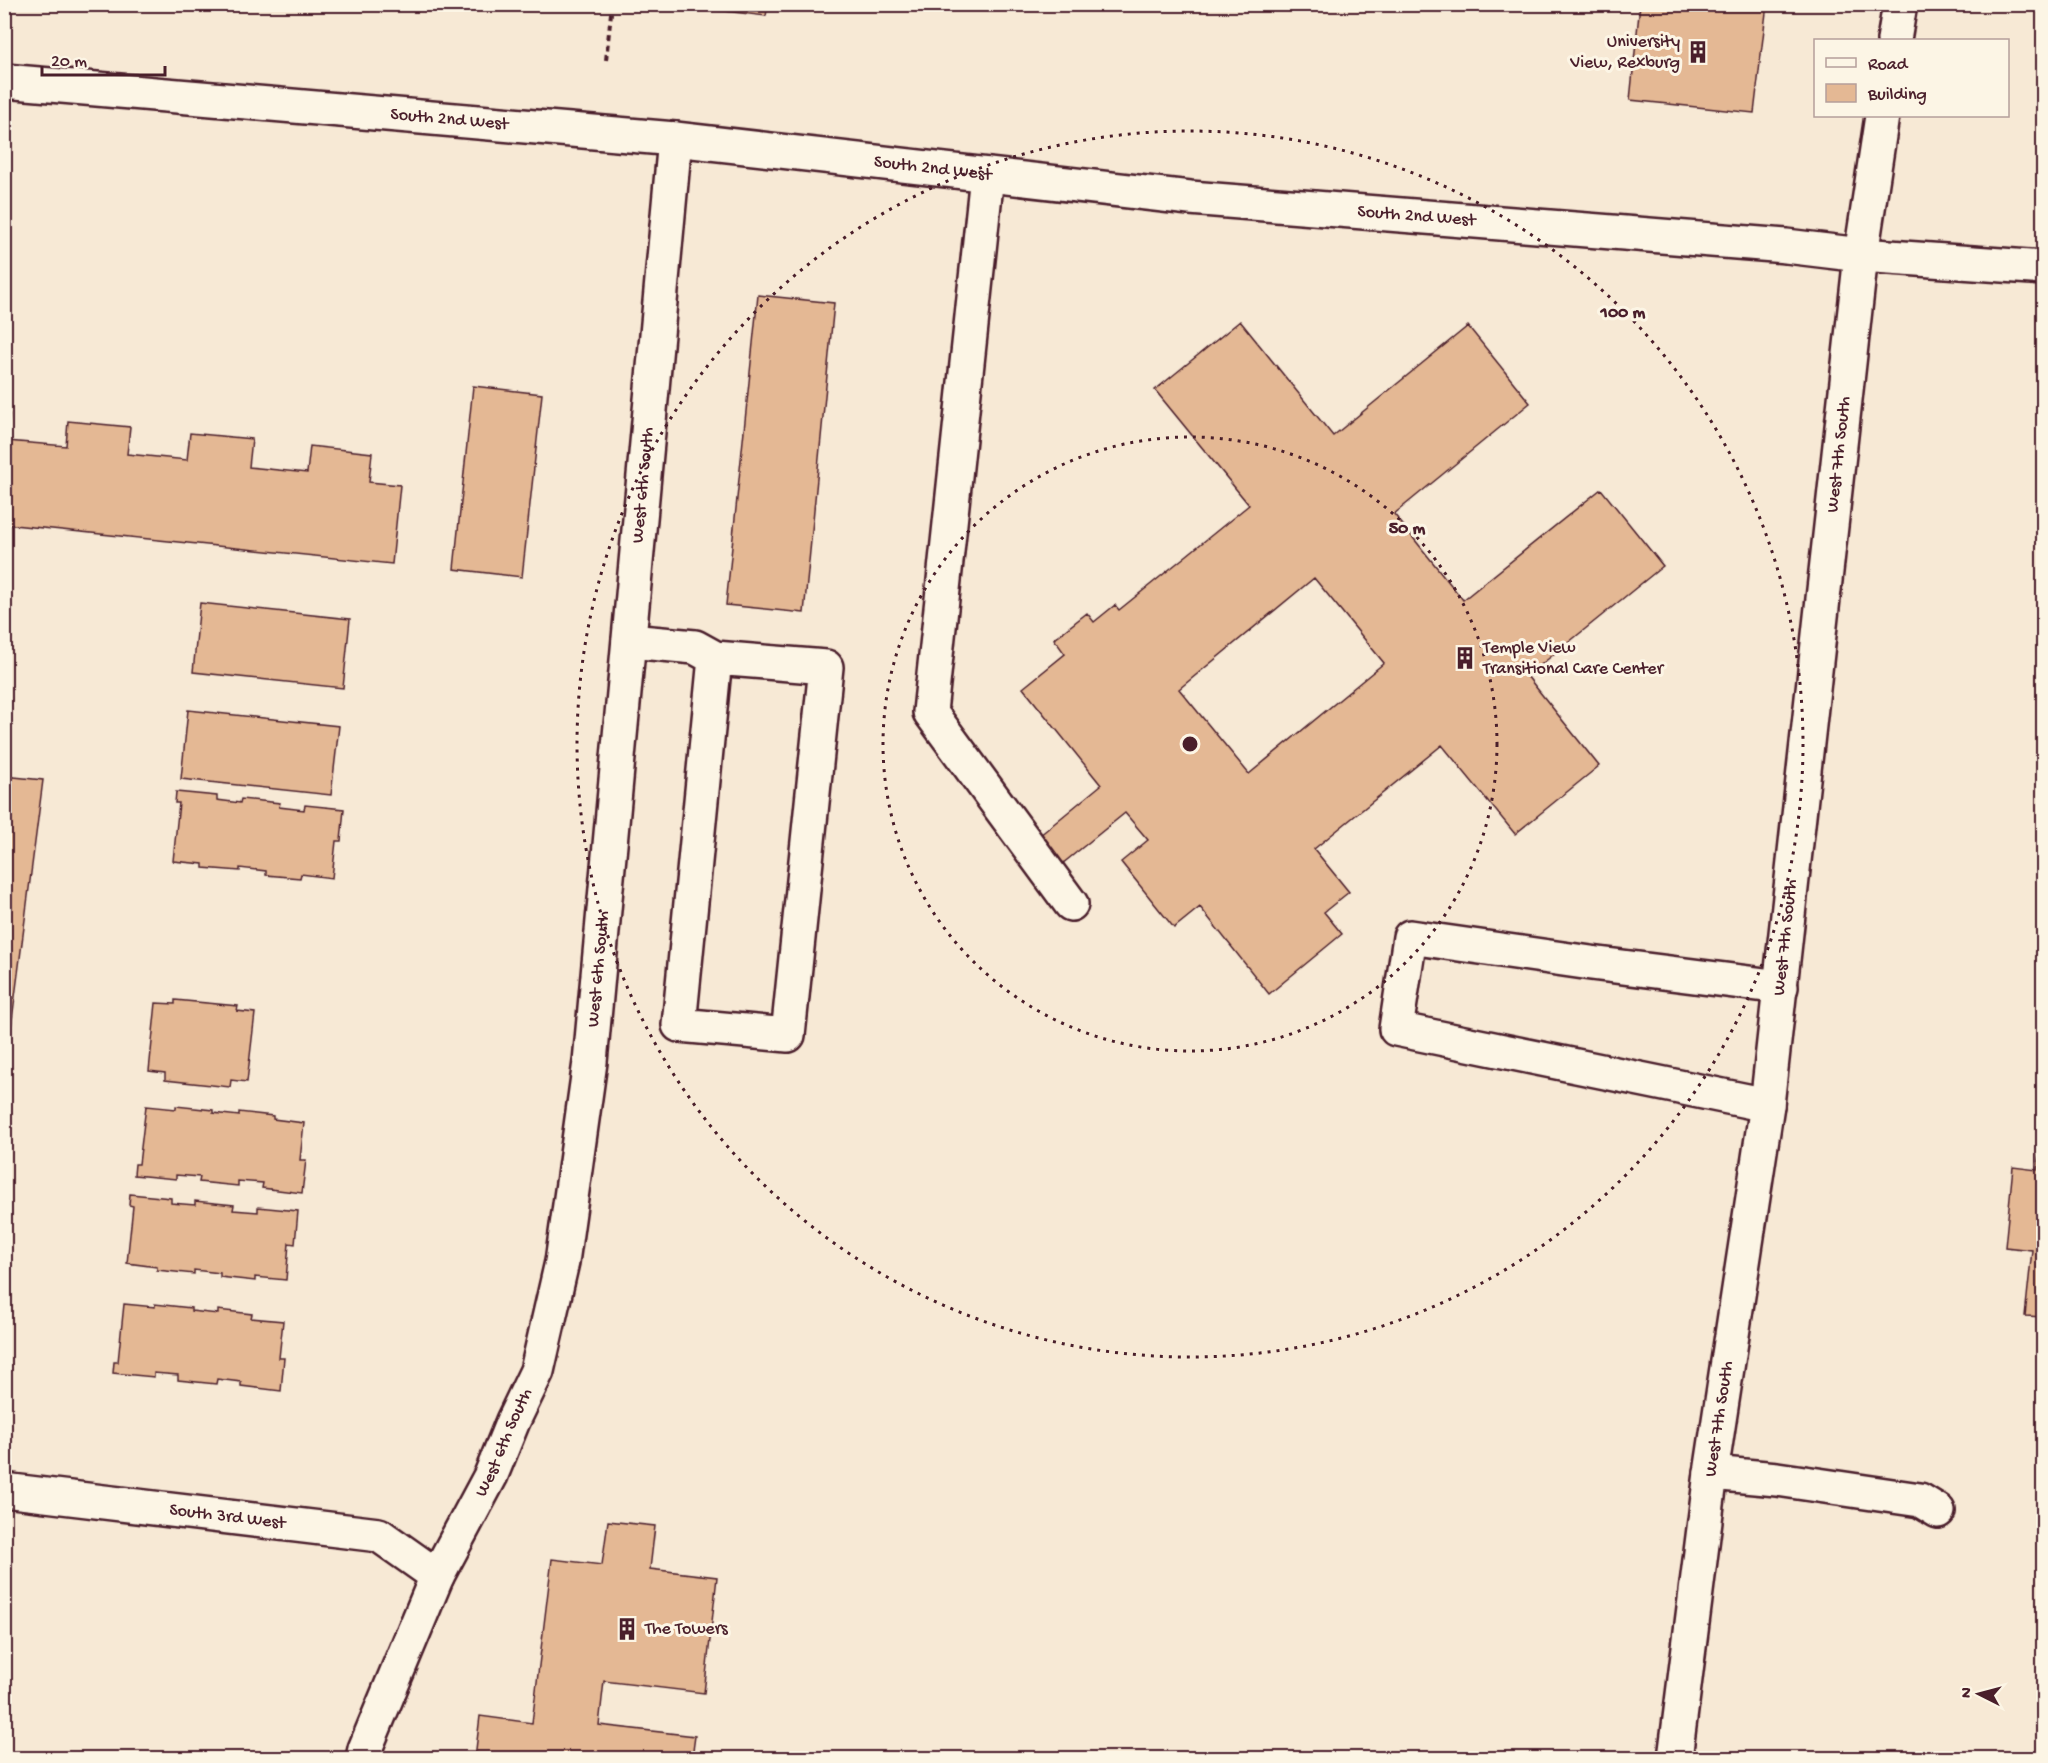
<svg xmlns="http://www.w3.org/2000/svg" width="2048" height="1763" font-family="'Gochi Hand',sans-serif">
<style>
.building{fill:#e4b894;stroke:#4a1f2b;stroke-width:1.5;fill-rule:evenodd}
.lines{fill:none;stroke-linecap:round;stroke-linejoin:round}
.minor-casing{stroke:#4a1f2b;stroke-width:38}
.major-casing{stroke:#4a1f2b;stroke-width:38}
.path{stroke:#4a1f2b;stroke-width:4;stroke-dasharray:6 4.5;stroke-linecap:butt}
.minor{stroke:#fcf5e5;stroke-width:33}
.major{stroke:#fcf5e5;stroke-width:33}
.ring{fill:none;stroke:#4a1f2b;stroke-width:3;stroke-dasharray:3 6}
.labels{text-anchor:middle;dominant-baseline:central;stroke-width:6;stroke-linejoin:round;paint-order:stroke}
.poi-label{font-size:18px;fill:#4a1f2b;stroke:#fcf5e5;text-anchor:start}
.street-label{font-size:18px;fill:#4a1f2b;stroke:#fcf5e5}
.centre{fill:#4a1f2b;stroke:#fcf5e5;stroke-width:3}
.ring-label{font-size:18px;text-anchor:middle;font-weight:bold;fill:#4a1f2b;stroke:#fcf5e5;stroke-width:6;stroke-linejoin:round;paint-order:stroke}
</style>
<rect width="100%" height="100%" fill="#f7e9d5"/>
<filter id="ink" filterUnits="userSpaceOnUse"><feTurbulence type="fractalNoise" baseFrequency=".0167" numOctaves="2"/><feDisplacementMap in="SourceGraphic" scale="12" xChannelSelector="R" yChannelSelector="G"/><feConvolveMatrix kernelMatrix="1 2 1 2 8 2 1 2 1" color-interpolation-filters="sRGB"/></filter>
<g filter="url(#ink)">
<!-- building -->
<path class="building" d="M665,4H768L766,16Z
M1640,4H1767L1754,113L1630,100Z
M758,295L834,303L804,613L726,605Z
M1240,321L1333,436L1468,326L1530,403L1394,514L1463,600L1601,489L1663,566L1527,676L1599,766L1515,834L1442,745L1314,849L1349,892L1324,912L1342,934L1269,994L1200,907L1174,928L1121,862L1148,840L1125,813L1062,864L1039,836L1101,785L1023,688L1065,654L1054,639L1087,613L1094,622L1115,605L1119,610L1249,505L1155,390ZM1314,578L1384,663L1249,774L1179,689Z
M473,386L542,394L522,577L454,569Z
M4,413L9,414L7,441L66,446L68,421L130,427L127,454L187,460L190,433L252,439L249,467L307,473L310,446L372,453L369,482L400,485L392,564L4,524Z
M200,603L350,619L343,688L193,672Z
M188,710L339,726L331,795L181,779Z
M4,776L43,780L4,1082Z
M176,792L217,796V800L240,803L241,799L280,803L279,807L304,810L305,805L344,809L341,841H336L332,878L301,874L300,878L266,875V871L240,868V871L203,868V864L173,861L179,803H175Z
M175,1000L238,1006L237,1011L255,1013L247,1082L231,1080L230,1087L165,1080V1073L149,1071L156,1003L175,1004Z
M2044,1105V1317L2025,1316L2032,1250L2005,1247L2013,1167L2037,1170Z
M146,1106L176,1109V1106L213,1110V1113L239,1116V1112L273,1116V1119L304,1123L300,1160H306L302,1193L262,1188L263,1183L238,1181V1186L199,1182L200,1177L176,1175V1179L134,1175L135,1164H139Z
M130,1194L171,1198V1203L195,1205V1201L234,1205L233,1210L258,1212V1207L298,1211L295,1244L289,1243L286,1280L255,1277V1281L220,1277V1273L194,1270V1274L157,1270V1267L127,1263L133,1206L129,1205Z
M124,1304L155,1307V1304L191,1308V1311L218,1314V1310L252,1314L251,1318L283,1321L279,1358H284L281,1391L241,1386V1382L217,1379L216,1384L178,1380V1375L154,1373V1377L113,1373L114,1362H118Z
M608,1521L655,1526L650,1569L717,1577L704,1693L604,1681L599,1725L695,1736L692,1758H475L480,1716L532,1723L552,1559L602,1565Z"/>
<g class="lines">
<!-- minor casing -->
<g class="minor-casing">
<g id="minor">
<path d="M987,175L930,712L1071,904"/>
<path d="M1861,255L2044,268"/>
<path d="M629,641L695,647L715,658L826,667L788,1035L679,1025L715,658"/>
<path d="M1767,1105L1396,1029L1410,937L1591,963L1781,987"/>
<path d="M1711,1473L1777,1479L1920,1500L1938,1511"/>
<path id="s1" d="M4,1490L379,1535L437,1576"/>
<path id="s2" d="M363,1758L365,1749L437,1576L491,1475L513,1421L537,1371L562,1262L590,1062L675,139"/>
</g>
</g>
<!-- major casing -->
<g class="major-casing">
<g id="major">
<path d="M1894,40L1900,4"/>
<path id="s3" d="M4,81L675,139L1190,198L1786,246L1861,255"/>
<path id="s4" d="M1675,1758L1711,1473L1767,1105L1861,255L1882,116"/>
</g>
</g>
<!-- path -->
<path class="path" d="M606,60L612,4"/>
<!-- minor -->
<use href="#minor" class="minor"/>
<!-- major -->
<use href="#major" class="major"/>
</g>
</g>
<!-- distance rings -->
<g class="ring">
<circle cx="1190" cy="744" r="307"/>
<circle cx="1190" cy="744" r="613"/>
</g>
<!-- icons -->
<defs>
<g id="building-bare" transform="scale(1.8)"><path d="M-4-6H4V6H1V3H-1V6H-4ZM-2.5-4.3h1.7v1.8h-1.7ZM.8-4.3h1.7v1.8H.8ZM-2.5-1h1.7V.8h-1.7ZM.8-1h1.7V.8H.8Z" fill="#4a1f2b" stroke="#fcf5e5" stroke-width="2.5" paint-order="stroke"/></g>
</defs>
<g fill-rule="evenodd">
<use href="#building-bare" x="1698" y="52"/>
<use href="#building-bare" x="1465" y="658"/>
<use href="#building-bare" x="627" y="1629"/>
</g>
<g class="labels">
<!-- poi labels -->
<g class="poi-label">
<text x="1680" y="42" text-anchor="end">University<tspan x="1680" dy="21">View, Rexburg</tspan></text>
<text x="1483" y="648">Temple View<tspan x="1483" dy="21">Transitional Care Center</tspan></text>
<text x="645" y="1629">The Towers</text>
</g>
<!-- street labels -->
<g class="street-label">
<text stroke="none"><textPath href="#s3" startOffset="447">South 2nd West</textPath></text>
<text stroke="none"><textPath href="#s3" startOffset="933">South 2nd West</textPath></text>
<text stroke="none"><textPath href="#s3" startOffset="1419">South 2nd West</textPath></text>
<text stroke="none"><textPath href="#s4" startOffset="1314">West 7th South</textPath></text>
<text stroke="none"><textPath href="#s2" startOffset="1318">West 6th South</textPath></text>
<text stroke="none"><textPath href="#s4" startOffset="828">West 7th South</textPath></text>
<text stroke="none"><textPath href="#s2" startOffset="832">West 6th South</textPath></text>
<text stroke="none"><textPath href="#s4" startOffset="342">West 7th South</textPath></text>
<text stroke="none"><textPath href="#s2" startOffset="346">West 6th South</textPath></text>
<text stroke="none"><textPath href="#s1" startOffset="225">South 3rd West</textPath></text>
</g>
</g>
<circle cx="1190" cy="744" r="9" class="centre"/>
<g class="ring-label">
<text x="1623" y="317">100 m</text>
<text x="1407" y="533">50 m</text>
</g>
<!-- margin -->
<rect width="2048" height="1763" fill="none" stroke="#fcf5e5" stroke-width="24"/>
<rect x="12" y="12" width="2024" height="1739" fill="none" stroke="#4a1f2b" stroke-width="2" filter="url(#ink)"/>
<!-- legend -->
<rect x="1814" y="39" width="195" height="78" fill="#fcf5e5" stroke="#b59f9b" stroke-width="1.5"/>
<rect x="1826" y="58" width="30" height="9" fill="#fcf5e5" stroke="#b59f9b" stroke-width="1.5"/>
<text x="1868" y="69" font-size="18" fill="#4a1f2b">Road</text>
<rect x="1826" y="84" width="30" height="18" fill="#e4b894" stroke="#b59f9b" stroke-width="1.5"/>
<text x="1868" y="99" font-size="18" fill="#4a1f2b">Building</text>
<!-- north arrow -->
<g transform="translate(1979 1694) rotate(276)" stroke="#fcf5e5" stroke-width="4.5" paint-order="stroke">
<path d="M0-4.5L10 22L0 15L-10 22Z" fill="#4a1f2b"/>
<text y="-9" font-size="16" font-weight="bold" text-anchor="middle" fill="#4a1f2b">N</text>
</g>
<!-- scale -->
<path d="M42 66v9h123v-9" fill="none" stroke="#4a1f2b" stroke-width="3"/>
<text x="51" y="66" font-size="18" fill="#4a1f2b" stroke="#fcf5e5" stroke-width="4.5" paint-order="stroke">20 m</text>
</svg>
